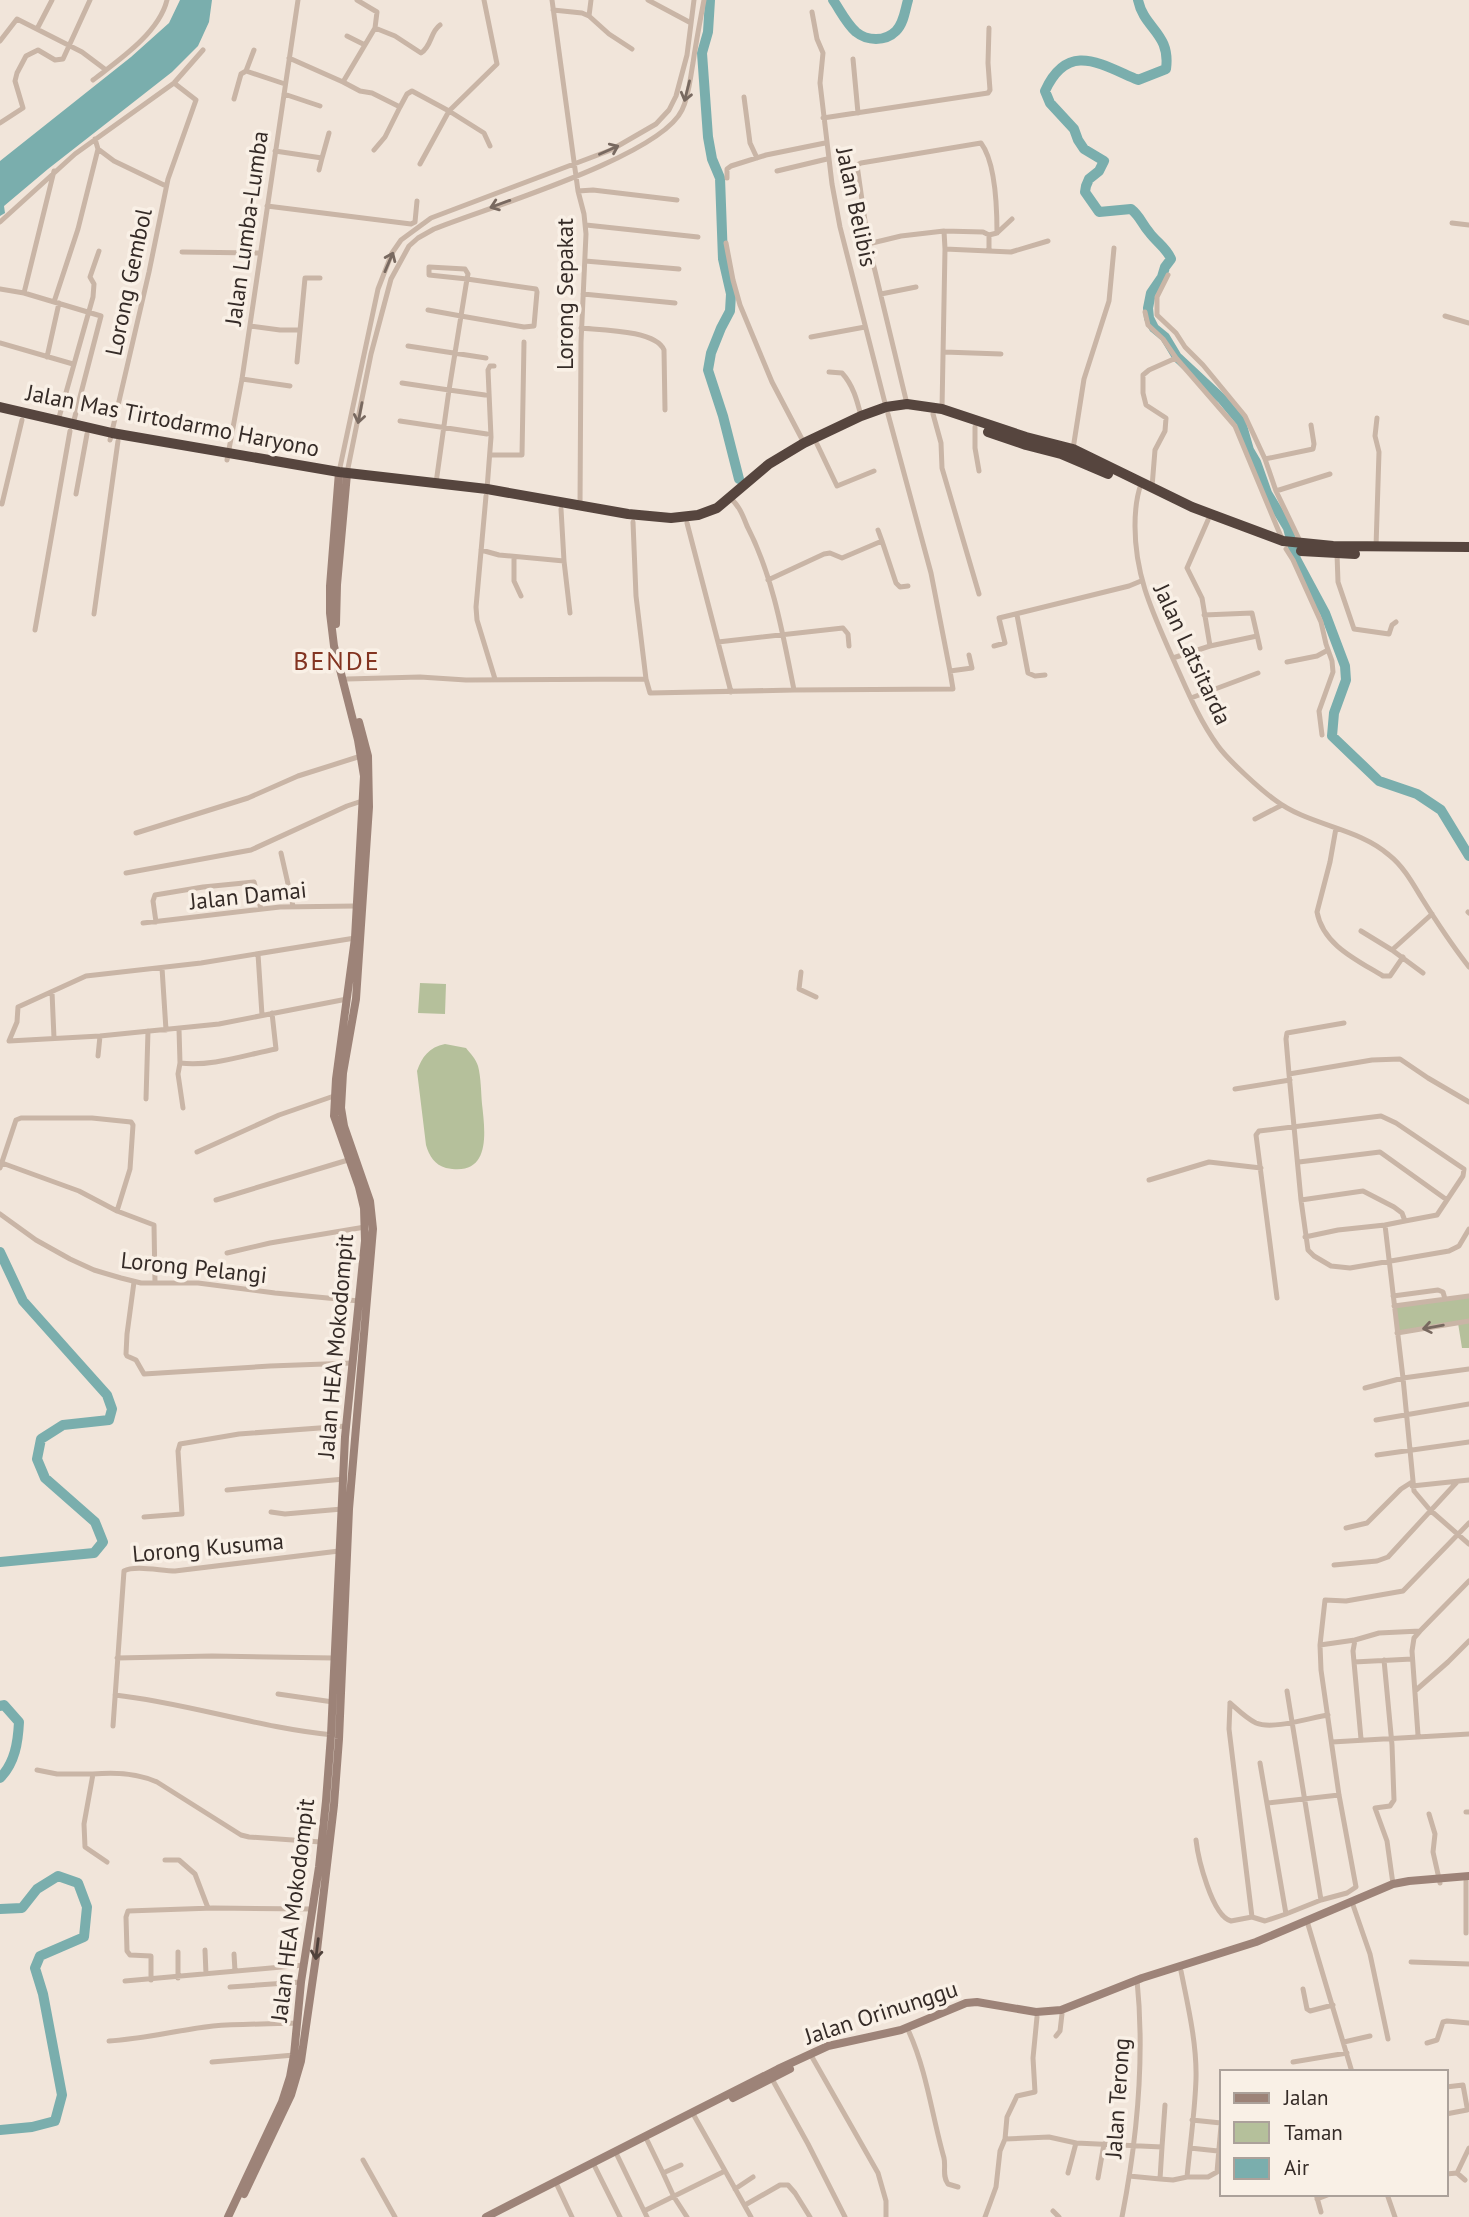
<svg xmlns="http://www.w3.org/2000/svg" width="1469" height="2217" font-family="'PT Sans',sans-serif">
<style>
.green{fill:#b5c09b}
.water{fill:#7aaead}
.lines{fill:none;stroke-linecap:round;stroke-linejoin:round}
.river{stroke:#7aaead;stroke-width:10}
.street{stroke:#c9b5a6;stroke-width:5}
.secondary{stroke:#9d8378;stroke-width:8}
.highway{stroke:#56453e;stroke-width:10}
.oneway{stroke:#786960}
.oneway2{stroke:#4f413b}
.labels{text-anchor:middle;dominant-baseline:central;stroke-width:7;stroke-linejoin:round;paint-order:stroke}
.street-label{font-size:23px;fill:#352b27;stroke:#f9f0e6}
.quarter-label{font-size:26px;letter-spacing:2px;fill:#833421;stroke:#f9f0e6}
</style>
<rect width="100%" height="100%" fill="#f1e5da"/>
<!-- green -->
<path class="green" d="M420,983L446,984L445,1014L418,1013Z
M445,1044L466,1048C470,1053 476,1059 478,1066C481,1077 481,1092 482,1104C485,1131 492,1178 446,1168C435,1165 429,1156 426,1145L417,1071C422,1057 429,1047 445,1044Z
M1469,1296V1348H1462L1458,1323L1397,1333L1394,1307Z"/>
<!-- water -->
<path class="water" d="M180,0H212L209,22L198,46L172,72L48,169L4,206L5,213L0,216V161L131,57L169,23Z"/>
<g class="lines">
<!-- river -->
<path class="river" d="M710,0L708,32L702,53L708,137L712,159L720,178L723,259L731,294L730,311L721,328L711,353L708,370L723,416L739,479
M833,0C840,10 846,23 856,32C867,41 885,42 896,31C904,23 905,10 908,0
M1138,0C1144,29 1171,33 1166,69L1138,80C1100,64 1068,41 1045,91L1050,103L1074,129L1078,140L1084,149L1104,161L1099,171L1089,179L1086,186L1085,192L1099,212L1131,209C1140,216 1142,224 1149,232C1156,242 1166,247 1171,259L1165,267L1162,277L1151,293L1148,308L1149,318L1154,328L1165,337L1177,357L1222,399L1241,422L1249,450L1256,462L1267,493L1288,528L1296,559L1325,613L1345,666L1346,680L1334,713L1332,736L1379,781L1417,794L1441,810L1469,856
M0,1252L23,1301L107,1395L112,1409L109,1420L63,1425L41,1439L37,1459L45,1478L95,1522L103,1542L94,1553L0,1562
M0,1706L4,1705L19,1722C18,1742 15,1763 0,1778
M0,1909L22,1908L37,1889L58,1876L78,1883L87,1907L84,1937L40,1956L35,1968L43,1994L62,2095L55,2121L32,2127L0,2130"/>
<!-- street -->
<path class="street" d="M357,0L377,12L375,28
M552,0L578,191L584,214L586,234L581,342L580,506
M648,0L691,23
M553,10L582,13L589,16L609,34L632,49
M812,12L817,39L823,53L820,83L832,184L840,227L886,407
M589,16L591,0
M37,29L52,0
M347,36L365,45
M0,41L17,19L82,52L106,70
M254,50L246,71L285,84
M289,58L343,82L375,28L395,36L421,53C432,46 430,32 440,25
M853,59L858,113
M93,80C119,60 159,33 167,0
M343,82L360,91L372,93L400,107L407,94L412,91L449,111L497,64L484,0
M284,94L320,106
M744,97L750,143L757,158
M234,99L241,74L246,71
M823,118L988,93L990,90L988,63L989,28
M0,123L23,108L15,81L17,73L26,56L38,50L55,60L63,59L90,0
M98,149L114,161L166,186
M374,150L385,137L400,107
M275,151L322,158L329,133
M420,164L449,111L484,133L490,146
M319,170L322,158
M777,171L827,159
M727,178V169L731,166L766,155L825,143
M578,191L593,190L677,200
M267,206L411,224L415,222L417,201
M0,222L75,154L174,83L203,50
M1452,223L1469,225
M586,225L698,237
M944,231L983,232L989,235
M726,243L733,280L740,305L772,382L804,443
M868,244L901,236L944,231L945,249
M989,250V235L997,233L1012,219
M182,252L260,253
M585,261L679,269
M429,267L465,269L468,274L467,279L429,275Z
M1168,275L1157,297V315L1176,333L1185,347L1203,365L1245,416L1265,459L1276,491
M467,279L536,289L537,292L534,326L524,327L461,316Z
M0,289L24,293L101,316L73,424
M24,293L54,171
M583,294L675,303
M881,294L916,287
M54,302L78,229L98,149L95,139
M1145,312L1148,325L1163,339L1176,358L1235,426L1282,539
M1445,316L1469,323
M250,326L280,330H300
M581,328C601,330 656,330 664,350L665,410
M811,337L865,327
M0,343L73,364
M408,346L486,358
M944,352L1001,354
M47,357L59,303
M297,362L305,278H320
M829,372L842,373C853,385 857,400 861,416
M242,379L290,386
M402,383L449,390L461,316L428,310
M907,404L868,242L857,165L861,163L981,143C996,163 997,208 997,233
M942,409L945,249L1011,252L1048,241
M888,414L931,573L950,671L972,668L969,655
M933,414L941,443L942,468L979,594
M58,421L93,297L94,284L90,277L99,251
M400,421L487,434
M975,427V448L979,471
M110,440L149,272L168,179L196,100L174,83
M817,444L837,486L874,471
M1073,449L1084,379L1109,301L1114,248
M490,455H522L524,342
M1265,459L1313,449L1314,444L1311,425
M227,460L242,379L298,0
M339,472L378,289L392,253L401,240L431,218L611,150L656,124L669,110L676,96L687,55L694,0
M347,473L371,354L391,279L409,246L418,238L434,229C486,208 660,157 682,110C689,96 690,79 693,63C696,42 700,21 704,0
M436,483L449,390L485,395
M1141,484C1136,498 1135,511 1135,526C1135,578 1154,615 1174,661C1187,690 1199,720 1218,746C1228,760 1261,790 1275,800C1309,826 1357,827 1389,855C1403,866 1412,882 1421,897C1436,921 1451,944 1469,967
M1152,487L1155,450L1165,431L1166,418L1146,405L1143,393V375L1149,370L1176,358
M487,489L491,437L488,370L490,366H494
M76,494L87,434
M486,496L476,607L477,620L495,679
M730,498C739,505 743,516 747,526C773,576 783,635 794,690L953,689L950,671
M2,504L22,420
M633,522L636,596L646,679L650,693L794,690
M687,523L731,692
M878,530L882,541
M1300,541L1276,491L1330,474
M1376,547L1379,452L1375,436L1377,418
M1286,549L1293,560L1321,622L1326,644L1332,661L1333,672L1319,711L1322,735
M481,550L499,555L564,561L561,509
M1337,554L1338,582L1354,629L1389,634L1392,625L1396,622
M514,557V581L521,596
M564,561L570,613
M768,580L824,554L830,553L842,558L882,541L896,583L900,587L908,586
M94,614L118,441
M1017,615L1028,673L1035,676L1045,675
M1204,615L1252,613L1260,648
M35,630L70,431
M718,642L843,628L848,634L849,646
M994,646L1005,643L999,618L1129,586L1141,581
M1210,646L1257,636
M1173,658L1210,646L1202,598L1187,568L1208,520
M1287,662L1317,656L1328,650
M347,679L420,677L466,680L646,679
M1191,698L1258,673
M1255,819L1282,805
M1336,828L1330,862L1317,912C1323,945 1357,960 1383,976H1390L1403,957
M136,833L248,798L298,776L361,756
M281,853L293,906
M126,873L251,850L347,806L362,801
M1468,912L1469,913
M156,922L153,901L155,895L203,887L254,882L261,909
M143,923L280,907L356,906
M1361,931L1392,950L1432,914
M1392,950L1423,973
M258,954L262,1015
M162,968L166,1030
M801,972L799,989L816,997
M52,992L54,1038
M347,999L219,1024L100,1036L9,1041L17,1022L18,1007L86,976L201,963L355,938
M179,1029L180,1063C211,1067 245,1055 276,1049L272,1013
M98,1056L100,1036
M180,1063L178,1074L183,1108
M1289,1074L1286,1039L1287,1033L1344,1023
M1235,1089L1290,1080
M146,1099L148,1031
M1469,1102L1428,1078L1400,1059L1372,1060L1289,1074L1301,1200L1363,1191L1394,1207L1402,1213L1405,1221L1385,1225L1403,1378L1469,1369
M197,1152L279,1115L334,1096
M1299,1162L1380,1152L1447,1200
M2,1163L79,1191L117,1211L154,1225L155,1282
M0,1168L16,1120L21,1118H92L131,1122L133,1125L130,1169L117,1211
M1149,1180L1209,1162L1261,1168
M216,1200L348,1160
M1301,1200L1308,1250L1314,1256L1331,1266L1350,1268L1449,1251L1459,1246L1469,1229
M0,1214L36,1240L70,1259L94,1270L121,1278L141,1283H198L275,1293L359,1301
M1305,1237L1338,1230L1385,1225
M227,1253L270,1243L365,1227
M134,1282L127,1334L126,1354L127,1356L136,1360L144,1374L270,1366L352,1363
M1393,1296L1438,1290L1443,1292L1445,1299
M1277,1298L1256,1135L1259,1131L1381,1116L1396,1123L1464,1169L1463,1176L1437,1215L1405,1221
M1394,1306L1469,1296
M1397,1333L1469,1321
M1365,1388L1403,1378L1414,1491L1430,1510L1469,1544
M1376,1420L1469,1404
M1377,1455L1469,1442
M1412,1486L1469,1480
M227,1490L344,1479
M271,1512L285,1514L342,1509
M144,1517L182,1514L178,1451L180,1444L239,1434L346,1426
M1346,1528L1367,1523L1401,1489L1412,1482
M1334,1565L1377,1561L1388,1557L1457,1482
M1320,1645L1355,1640
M117,1658L212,1656L334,1658
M1384,1660L1392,1745L1394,1800L1390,1806L1375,1808L1387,1841L1393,1884
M1354,1662L1412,1659
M1287,1691L1321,1900
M1415,1691L1448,1662L1469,1641
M278,1694L333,1702
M115,1695C188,1703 259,1728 333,1735
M1230,1703L1229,1729L1252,1917L1265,1921L1286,1914L1260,1763
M1230,1703C1238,1710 1247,1719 1256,1723C1273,1730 1309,1718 1328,1715
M113,1726L124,1571C135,1565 161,1571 175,1571L339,1551
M1418,1735L1412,1651L1414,1638L1420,1631
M1361,1739L1353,1651L1355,1640L1379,1633L1420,1631L1469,1581
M1332,1742L1469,1734
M37,1770L57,1774H93
M1267,1803L1339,1795
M1466,1812H1469
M1429,1814L1435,1834L1433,1852L1440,1883
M1196,1840C1198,1858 1212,1916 1231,1921L1252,1917
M165,1860H179L195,1874L208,1908
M107,1862L85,1847L84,1824L93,1774C114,1772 137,1773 157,1782L241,1835L249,1837L321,1842
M1466,1881V1933
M1353,1905L1370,1954L1388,2039
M1286,1914L1321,1900L1347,1893L1356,1887L1339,1795L1321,1670L1320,1645L1325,1600L1346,1601L1403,1591L1469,1523
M1307,1921L1352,2072
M205,1950L206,1974
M234,1954L235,1971
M1411,1962L1469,1964
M178,1978V1952
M151,1980V1956L130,1955L127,1951L126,1917L128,1911L213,1908L313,1909
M125,1981L304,1965
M230,1987L301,1982
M1303,1989L1307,2009L1310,2011L1333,2005
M909,2032C927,2072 932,2116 944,2158C946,2167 942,2176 948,2184L958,2187
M1056,2036L1060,2031L1062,2014
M109,2041C144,2039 178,2030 213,2026C241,2024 269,2024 297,2023
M1344,2042L1370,2036
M1427,2043L1437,2040L1443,2022L1447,2021L1469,2023
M812,2057L878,2173L886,2201V2217
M212,2062L294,2055
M1293,2062L1347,2053
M772,2079L808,2144L845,2217
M1446,2087L1463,2085L1467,2107V2110L1446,2114
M692,2112L751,2217
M1192,2120L1221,2123
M1005,2139L1049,2137L1076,2143L1162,2147L1160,2179L1129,2176
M647,2140L663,2173L681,2165
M1162,2147L1165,2105
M1190,2148L1218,2151
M617,2155L647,2217
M363,2160L395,2217
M593,2163L620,2217
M663,2173L674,2197L687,2217
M1068,2173L1076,2143
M1457,2173L1469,2148
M1446,2174L1457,2173L1465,2180
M1187,2177H1208L1217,2172L1222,2114
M1098,2178L1104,2144
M1160,2179L1173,2180L1187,2177C1190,2145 1195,2111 1196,2079C1197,2044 1188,2006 1181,1971
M557,2185L572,2217
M735,2189L753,2177
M1316,2194L1321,2212
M1387,2194L1395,2217
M1317,2199L1330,2194
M745,2205L780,2185H788L795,2193L810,2217
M644,2211L725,2171
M1053,2211L1059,2217
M985,2217L996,2187L1000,2151L1005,2139L1007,2117L1017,2096L1035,2092L1033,2058L1037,2017
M1122,2217C1137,2140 1145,2058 1137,1980"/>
<!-- secondary -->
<path class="secondary" d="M336,624L337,585L347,474
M733,2098L790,2069
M244,2194L291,2095L301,2061L317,1950L334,1805L339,1739L349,1509L373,1229L370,1201L344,1126L341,1108L343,1073L356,999L369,807L368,756L359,722
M228,2217L282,2102L290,2077L294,2055L301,1982L319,1867L326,1801L331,1735L345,1437L365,1241L364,1208L359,1187L334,1116L336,1079L355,938L364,776L358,740L334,646L330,613V586L339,472
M486,2217L778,2069L828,2046L901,2030L966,2003L977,2002L1036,2012L1061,2010L1142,1978L1256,1942L1393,1884L1409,1881L1469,1876"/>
<!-- highway -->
<path class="highway" d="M0,407L112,433L339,472L487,489L628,514L671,518L698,515L717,508L769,464L804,443L861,416L886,407L907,404L942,409L1026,437L1073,449L1192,507L1283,541L1333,546L1469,547
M988,432L1026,445L1061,454L1108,474
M1301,551L1355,554"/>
</g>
<!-- one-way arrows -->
<defs><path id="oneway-shaft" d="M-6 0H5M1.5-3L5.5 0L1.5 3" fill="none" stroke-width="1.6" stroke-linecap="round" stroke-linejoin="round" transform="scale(1.75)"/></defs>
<g class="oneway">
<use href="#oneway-shaft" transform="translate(687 91) rotate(104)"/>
<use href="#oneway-shaft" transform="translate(609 150) rotate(-24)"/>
<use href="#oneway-shaft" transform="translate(500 204) rotate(160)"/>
<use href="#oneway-shaft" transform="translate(389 262) rotate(-67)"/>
<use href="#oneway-shaft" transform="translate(360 413) rotate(101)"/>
<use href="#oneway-shaft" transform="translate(1433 1327) rotate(170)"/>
</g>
<use class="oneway2" href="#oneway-shaft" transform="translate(317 1949) rotate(97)"/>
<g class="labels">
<!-- street labels -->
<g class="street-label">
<text transform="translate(857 207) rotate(78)">Jalan Belibis</text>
<text transform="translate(246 228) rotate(-82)">Jalan Lumba-Lumba</text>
<text transform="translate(128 282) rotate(-78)">Lorong Gembol</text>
<text transform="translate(564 294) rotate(-90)">Lorong Sepakat</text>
<text transform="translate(173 420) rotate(11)">Jalan Mas Tirtodarmo Haryono</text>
<text transform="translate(1193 654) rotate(65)">Jalan Latsitarda</text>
<text transform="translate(248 895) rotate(-6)">Jalan Damai</text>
<text transform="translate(194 1267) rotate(6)">Lorong Pelangi</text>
<text transform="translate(335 1346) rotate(-85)">Jalan HEA Mokodompit</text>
<text transform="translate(208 1547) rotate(-5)">Lorong Kusuma</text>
<text transform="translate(292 1910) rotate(-83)">Jalan HEA Mokodompit</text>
<text transform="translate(881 2012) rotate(-18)">Jalan Orinunggu</text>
<text transform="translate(1117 2098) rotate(-86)">Jalan Terong</text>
</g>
<!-- quarter labels -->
<g class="quarter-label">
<text x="337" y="660">BENDE</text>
</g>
</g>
<!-- legend -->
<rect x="1220" y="2070" width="228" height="126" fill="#f9f0e6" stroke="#aba19a" stroke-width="2"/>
<rect x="1234" y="2093" width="35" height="10" fill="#9d8378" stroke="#aba19a" stroke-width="2"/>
<text x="1284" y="2105" font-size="21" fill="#352b27">Jalan</text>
<rect x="1234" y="2122" width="35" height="21" fill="#b5c09b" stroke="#aba19a" stroke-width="2"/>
<text x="1284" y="2140" font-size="21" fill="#352b27">Taman</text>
<rect x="1234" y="2158" width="35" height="21" fill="#7aaead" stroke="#aba19a" stroke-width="2"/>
<text x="1284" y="2175" font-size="21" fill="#352b27">Air</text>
</svg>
